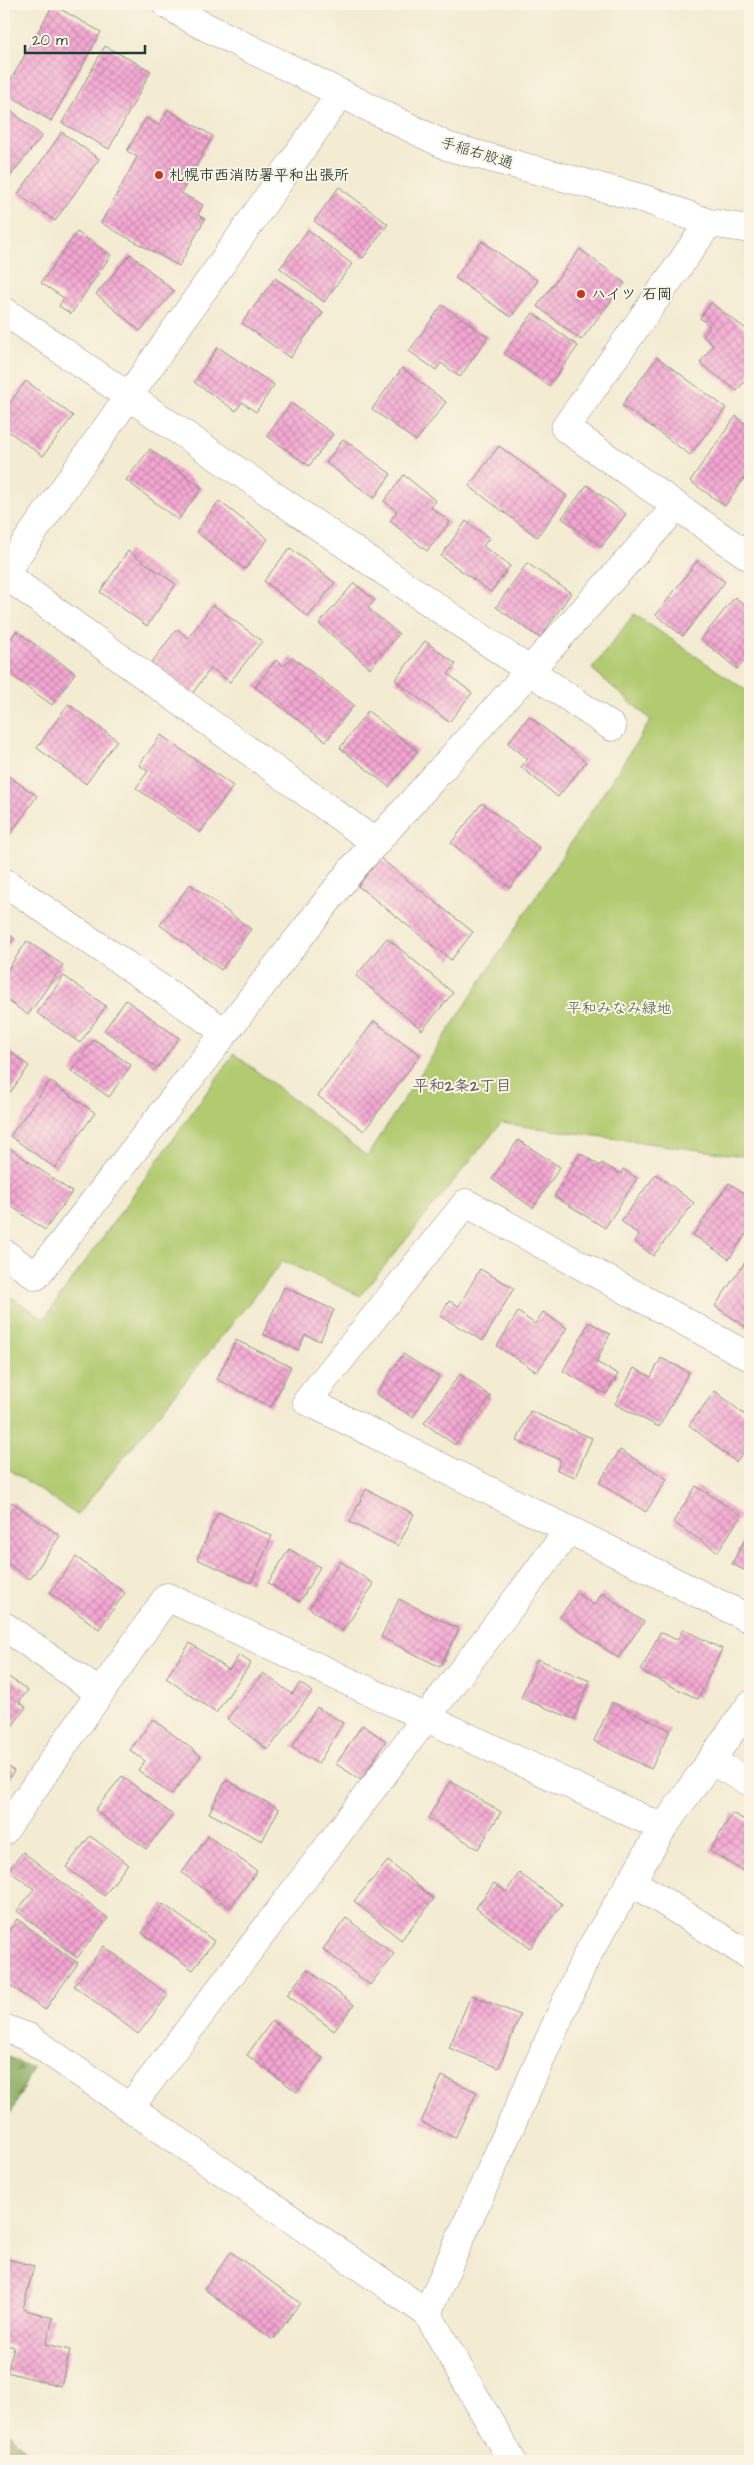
<svg xmlns="http://www.w3.org/2000/svg" width="754" height="2465" font-family="'Architects Daughter','Klee One',sans-serif">
<style>
.forest{fill:url(#forest-firs);stroke:#56764c}
.park{fill:#b2cb71;stroke:#688452}
.building{fill:url(#building-cross-hatch)}
.lines{fill:none;stroke-linecap:round;stroke-linejoin:round}
.minor-casing{stroke:#899483;stroke-width:29}
.tertiary-casing{stroke:#899483;stroke-width:29}
.minor{stroke:#fff;stroke-width:28}
.tertiary{stroke:#fff;stroke-width:28}
.poi-dot{fill:#c8321e;stroke:#fcf5e5;stroke-width:2}
.labels{text-anchor:middle;dominant-baseline:central;stroke-width:4;stroke-linejoin:round;paint-order:stroke}
.street-label{font-size:15px;fill:#1f3d34;stroke:#fcf5e5}
.poi-label{font-size:15px;font-weight:bold;fill:#1f3d34;stroke:#fcf5e5;text-anchor:start}
.park-label{font-size:15px;fill:#3c5940;stroke:#fcf5e5}
.neighbourhood-label{font-size:16px;font-weight:bold;fill:#6a626b;stroke:#fcf5e5}
</style>
<defs>
<pattern id="forest-firs" width="22" height="20" patternUnits="userSpaceOnUse" patternTransform="scale(1.25)"><rect width="22" height="20" fill="#8daf63"/><path d="M5 1l3.5 6h-7zM16 11l3.5 6h-7z" fill="#739052"/></pattern>
<pattern id="building-cross-hatch" width="8" height="8" patternUnits="userSpaceOnUse" patternTransform="scale(1.25)"><rect width="8" height="8" fill="#f4a6d2"/><path d="M0 0l8 8M0 8l8-8" fill="none" stroke="#c588ab"/></pattern>
</defs>
<rect width="100%" height="100%" fill="#fcf5e5"/>
<filter id="ink" filterUnits="userSpaceOnUse"><feTurbulence type="fractalNoise" baseFrequency=".02" numOctaves="2"/><feDisplacementMap in="SourceGraphic" scale="10" xChannelSelector="R" yChannelSelector="G"/><feConvolveMatrix kernelMatrix="1 2 1 2 8 2 1 2 1" color-interpolation-filters="sRGB"/></filter>
<filter id="wash" filterUnits="userSpaceOnUse"><feTurbulence type="fractalNoise" baseFrequency=".0096" numOctaves="4" result="noise"/><feDisplacementMap in="SourceGraphic" scale="20" xChannelSelector="R" yChannelSelector="G"/><feGaussianBlur stdDeviation="1.12" result="paint"/><feColorMatrix in="noise" values="0 0 0 0 0 0 0 0 0 0 0 0 0 0 0 0 0 1.4 0 .05"/><feComposite in="paint" operator="in"/></filter>
<g filter="url(#wash)">
<rect width="100%" height="100%" fill="#f3ebd2"/>
<!-- forest -->
<path class="forest" d="M4,2055L33,2068L4,2128Z
M4,2427L25,2450L10,2461H4Z"/>
<!-- park -->
<path class="park" d="M634,614L750,693V1157L501,1123L360,1296L283,1261L77,1515L4,1466V1292L44,1319L234,1054L367,1156L651,720L592,669Z"/>
<g id="blocks">
<!-- building -->
<path class="building" d="M53,5L101,32L51,121L4,92Z
M105,46L151,71L109,149L62,123Z
M4,105L42,136L4,184Z
M168,110L213,136L181,193L203,205L198,215L205,219L179,266L101,223L137,157L127,151L146,118L159,125Z
M62,132L99,159L55,221L18,194Z
M339,187L388,224L363,258L314,221Z
M308,230L352,264L324,302L280,268Z
M77,232L111,255L71,314L59,306L64,298L41,283Z
M482,241L538,281L511,317L455,278Z
M580,249L625,283L581,340L537,306Z
M130,254L174,291L140,331L96,294Z
M275,278L323,313L290,358L242,323Z
M711,303L750,332V374L737,391L700,363L713,345L703,337L710,326L700,318Z
M442,305L488,337L460,377L441,363L436,370L409,351Z
M533,313L578,346L549,386L504,353Z
M218,347L274,385L256,412L242,402L236,411L194,382Z
M657,357L726,408L690,455L622,405Z
M402,368L446,402L416,441L372,409Z
M26,381L73,416L43,456L4,428V411Z
M291,403L333,434L309,466L267,436Z
M736,416L750,427V470L725,506L690,481Z
M343,439L391,474L374,498L326,463Z
M499,446L567,496L537,537L469,486Z
M150,449L202,488L178,520L126,480Z
M404,475L436,501L431,507L450,522L427,551L390,521L397,512L384,501Z
M587,485L626,514L601,547L562,518Z
M219,501L268,539L245,569L196,532Z
M466,521L489,538L483,546L510,566L491,592L441,556Z
M290,548L335,583L308,617L264,581Z
M128,551L176,584L147,626L100,592Z
M697,561L725,582L683,636L656,615Z
M527,563L571,593L540,638L496,607Z
M354,583L375,600L368,608L399,634L370,668L319,624Z
M735,597L750,609V617L747,621L750,624V654L737,669L701,639Z
M213,605L262,641L230,682L211,668L192,694L151,663L177,629L188,638Z
M16,631L75,673L52,705L4,670V648Z
M425,641L456,664L448,674L472,693L449,722L395,680Z
M292,657L354,705L326,741L255,687L276,660L284,666Z
M68,704L117,740L86,784L37,748Z
M368,711L417,751L389,787L340,748Z
M529,716L586,762L558,797L521,767L528,759L508,743Z
M161,735L233,786L200,833L136,788L148,771L139,765Z
M4,773L37,796L7,839L4,837Z
M482,803L540,848L510,888L451,843Z
M380,858L473,932L451,960L358,886Z
M190,884L251,929L221,970L160,925Z
M4,931L14,938L4,953Z
M387,938L453,993L422,1030L356,976Z
M27,941L63,965L28,1015L4,998V975Z
M64,976L106,1006L80,1043L37,1013Z
M126,1000L179,1038L157,1068L104,1030Z
M374,1021L420,1055L364,1131L318,1096Z
M94,1039L131,1065L109,1097L71,1071Z
M4,1047L29,1066L4,1101Z
M50,1081L95,1113L55,1168L10,1136Z
M518,1140L560,1167L533,1208L492,1179Z
M8,1147L72,1192L45,1230L4,1201V1154Z
M580,1153L600,1166L602,1163L621,1174L623,1169L637,1178L605,1228L554,1196Z
M656,1174L694,1203L653,1256L634,1241L639,1235L621,1221Z
M729,1183L750,1197V1228L729,1259L693,1235Z
M750,1255V1330L715,1306Z
M480,1269L514,1288L483,1341L440,1316L449,1301L459,1306Z
M284,1287L334,1310L320,1341L305,1335L298,1350L263,1334Z
M518,1312L535,1324L543,1312L567,1328L537,1372L497,1346Z
M589,1322L610,1334L596,1362L618,1374L606,1394L563,1371Z
M236,1340L291,1367L271,1407L217,1379Z
M403,1354L439,1377L413,1417L376,1394Z
M661,1358L689,1372L659,1427L615,1404L634,1368L651,1377Z
M460,1374L491,1397L455,1445L424,1423Z
M715,1391L750,1419V1444L736,1462L689,1425Z
M530,1411L592,1438L575,1477L557,1470L561,1460L517,1441Z
M620,1450L667,1479L646,1512L599,1483Z
M696,1486L741,1515L718,1552L673,1522Z
M366,1489L414,1514L398,1546L350,1522Z
M12,1502L60,1536L30,1579L4,1561V1514Z
M218,1512L272,1536L251,1583L197,1559Z
M750,1529V1573L732,1564Z
M289,1549L320,1567L300,1602L268,1583Z
M76,1557L125,1593L99,1629L50,1593Z
M340,1561L374,1584L343,1631L309,1608Z
M577,1593L594,1605L602,1593L644,1622L618,1658L560,1617Z
M399,1599L459,1629L440,1667L381,1637Z
M683,1629L722,1649L698,1699L641,1671L660,1632L677,1640Z
M190,1643L229,1670L239,1655L251,1663L216,1713L166,1678Z
M537,1659L590,1681L574,1719L521,1698Z
M263,1673L292,1694L300,1683L312,1692L268,1750L227,1719Z
M4,1674L28,1690L19,1702L26,1707L4,1738Z
M612,1702L670,1730L651,1769L594,1741Z
M317,1707L343,1723L318,1764L292,1747Z
M153,1719L201,1756L171,1795L138,1770L145,1761L130,1750Z
M362,1725L386,1741L361,1780L336,1764Z
M4,1763L14,1771L4,1786Z
M122,1776L173,1815L146,1849L95,1810Z
M226,1780L279,1809L262,1841L209,1813Z
M450,1781L501,1812L478,1849L428,1818Z
M732,1813L750,1823V1875L710,1851Z
M90,1836L128,1864L104,1896L66,1867Z
M208,1836L257,1871L230,1908L182,1873Z
M23,1852L108,1918L77,1958L17,1911L34,1889L8,1870Z
M388,1861L434,1899L401,1940L354,1901Z
M519,1873L562,1904L530,1948L476,1908L494,1883L506,1892Z
M163,1904L214,1941L193,1970L142,1933Z
M346,1918L394,1954L370,1985L323,1949Z
M17,1919L78,1963L45,2010L4,1981V1938Z
M104,1946L168,1995L138,2034L74,1986Z
M307,1969L354,2005L334,2031L287,1995Z
M471,1995L520,2015L499,2068L449,2048Z
M272,2021L323,2058L297,2092L247,2055Z
M442,2076L477,2092L455,2138L421,2122Z
M231,2252L300,2303L273,2340L204,2289Z
M4,2258L34,2266L23,2309L53,2318L46,2344L70,2350L61,2386L7,2372L14,2347L4,2344Z"/>
</g>
</g>
<g filter="url(#ink)">
<use href="#blocks" fill-opacity="0" stroke="#899483" stroke-width="1"/>
<g class="lines">
<!-- minor casing -->
<g class="minor-casing">
<path id="minor" d="M709,223L565,428L750,557
M4,311L612,727
M4,574L341,93
M4,574L376,843
M4,882L225,1032
M4,1253L36,1276L353,868L677,506
M750,1357L466,1203L307,1401L750,1619
M4,1626L100,1693
M710,1761L750,1782
M4,1831L167,1597L663,1828
M631,1881L750,1956
M4,2028L28,2037L427,2313L512,2461
M130,2107L569,1530
M427,2313L587,1955L663,1828L750,1705"/>
</g>
<!-- tertiary casing -->
<g class="tertiary-casing">
<path id="tertiary" d="M166,4L198,23L449,147L645,199L709,223L750,229"/>
</g>
<!-- minor -->
<use href="#minor" class="minor"/>
<!-- tertiary -->
<use href="#tertiary" class="tertiary"/>
</g>
</g>
<!-- markers -->
<g class="poi-dot">
<circle cx="159" cy="175" r="5"/>
<circle cx="581" cy="294" r="5"/>
</g>
<g class="labels">
<!-- street labels -->
<g class="street-label">
<text transform="translate(477 153) rotate(17)">手稲右股通</text>
</g>
<!-- poi labels -->
<g class="poi-label">
<text x="169" y="175">札幌市西消防署平和出張所</text>
<text x="591" y="294">ハイツ 石岡</text>
</g>
<!-- park labels -->
<g class="park-label">
<text x="619" y="1008">平和みなみ緑地</text>
</g>
<!-- neighbourhood labels -->
<g class="neighbourhood-label">
<text x="462" y="1086">平和2条2丁目</text>
</g>
</g>
<!-- margin -->
<rect width="754" height="2465" fill="none" stroke="#fcf5e5" stroke-width="20"/>
<!-- scale -->
<path d="M25 45v8h120v-8" fill="none" stroke="#1f3d34" stroke-width="2.5"/>
<text x="32" y="45" font-size="15" fill="#1f3d34" stroke="#fcf5e5" stroke-width="4" paint-order="stroke">20 m</text>
</svg>
